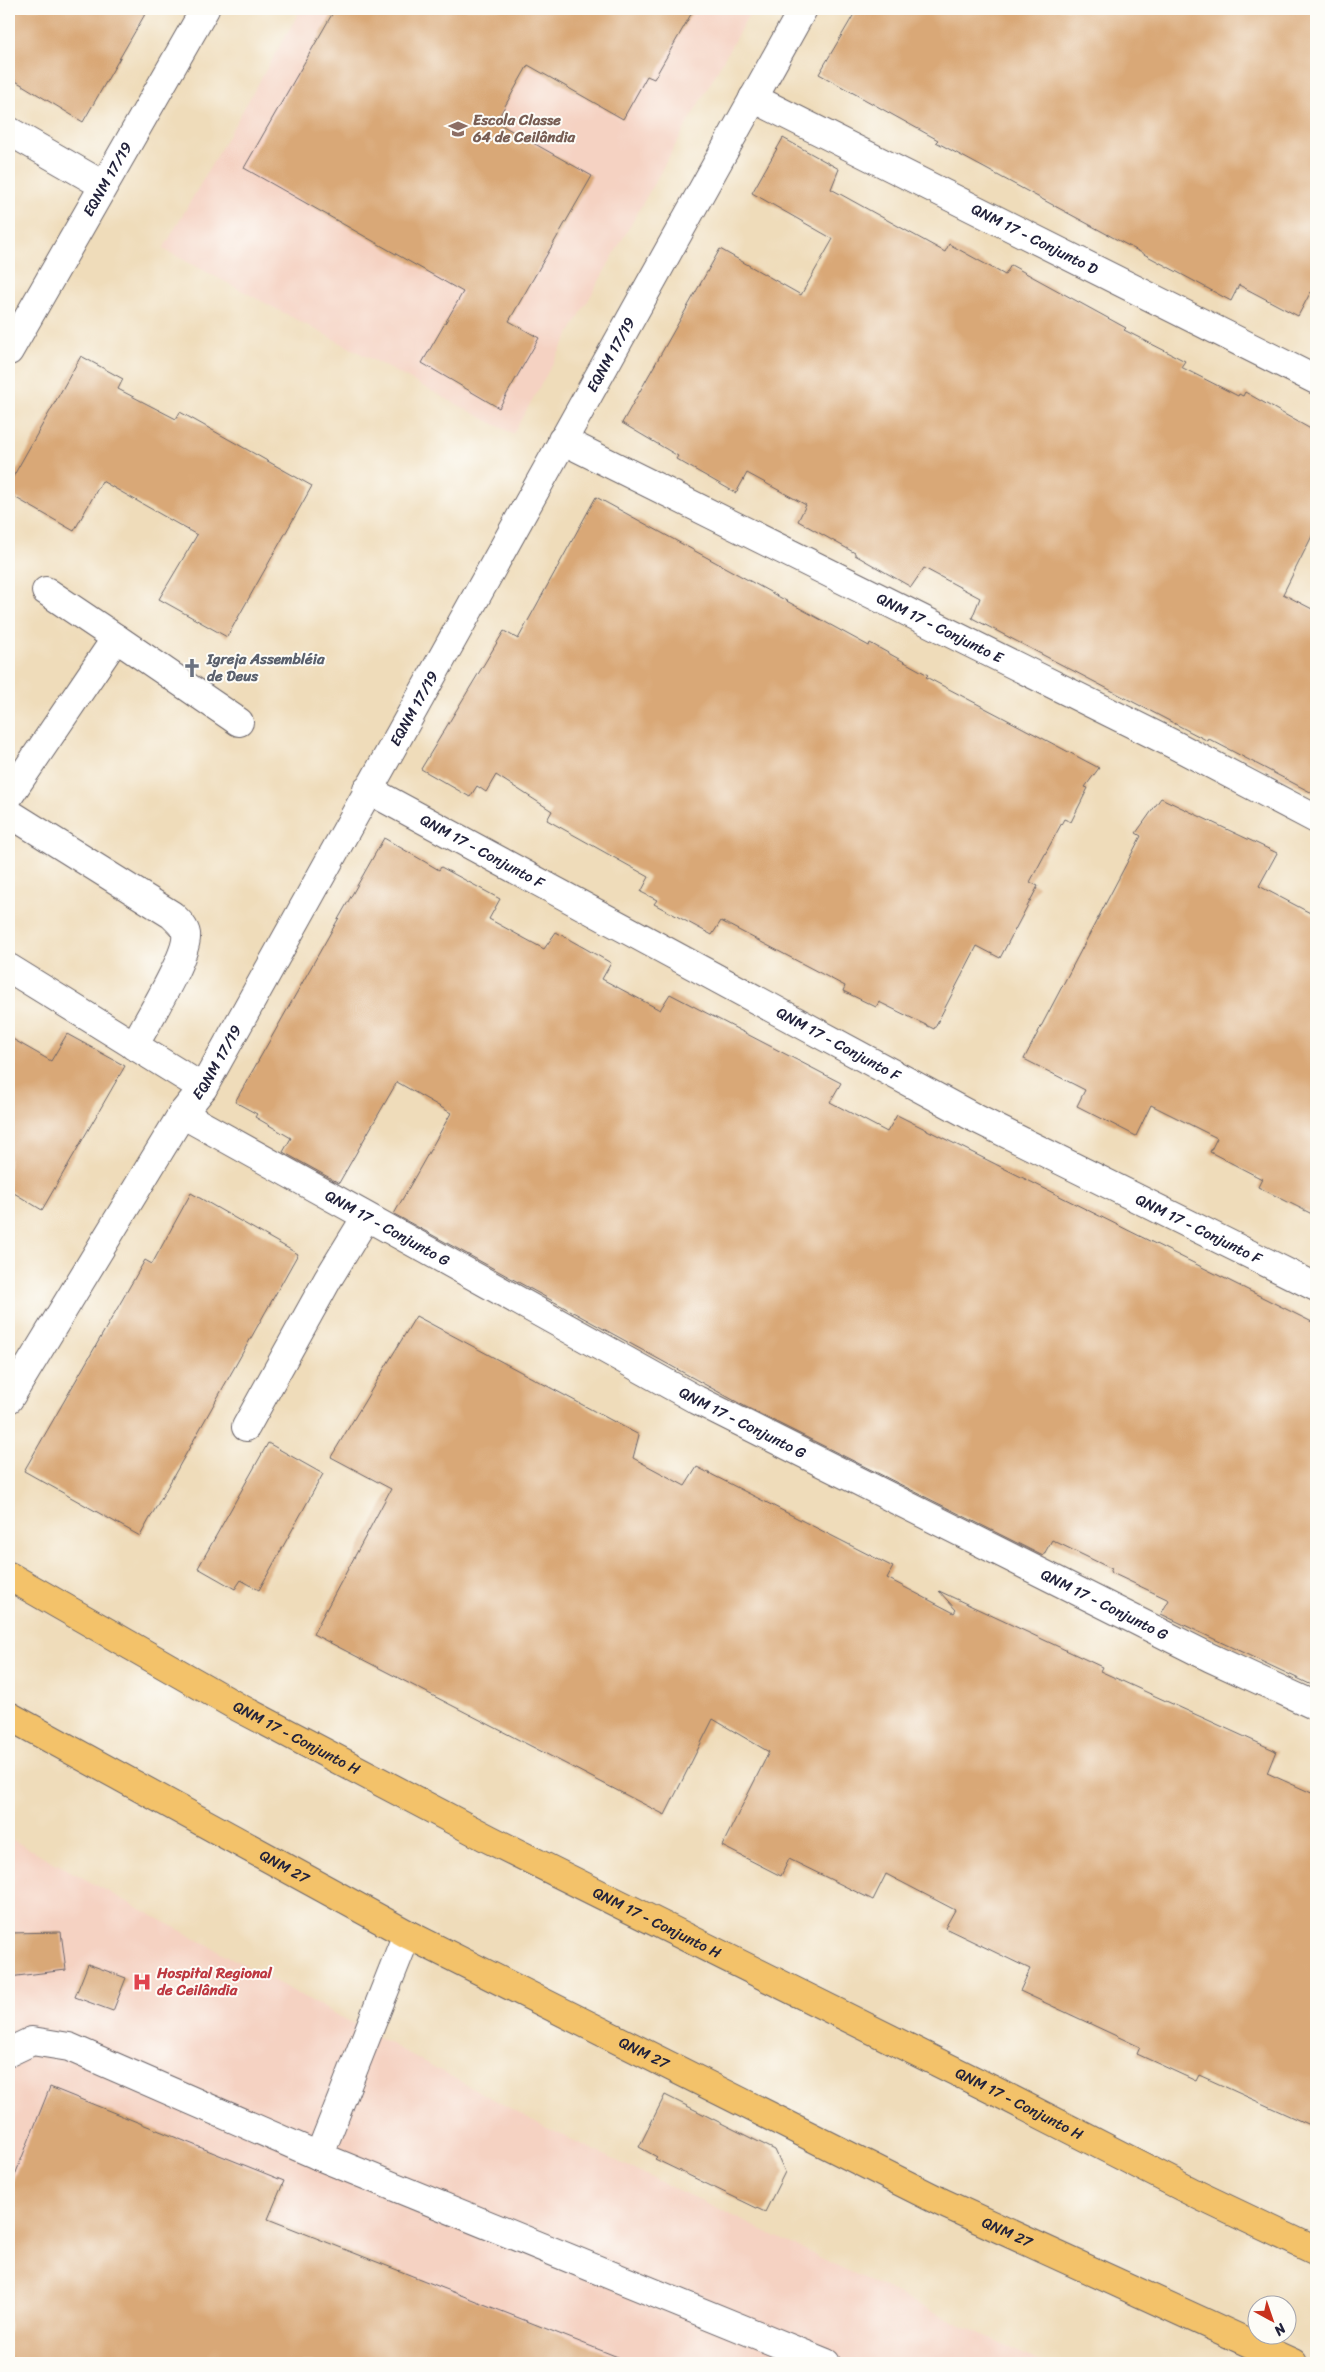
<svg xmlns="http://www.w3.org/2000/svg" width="1325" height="2372" font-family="Sriracha,sans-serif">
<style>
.built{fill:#f5d2c2}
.building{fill:#d9a877}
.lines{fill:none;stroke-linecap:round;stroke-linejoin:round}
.minor-casing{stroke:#6a6367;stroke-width:30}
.major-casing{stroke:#6a6367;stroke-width:30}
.minor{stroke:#fff;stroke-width:28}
.major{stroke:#f3c26a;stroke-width:28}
.labels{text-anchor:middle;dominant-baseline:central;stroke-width:4;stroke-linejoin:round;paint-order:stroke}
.education-label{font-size:15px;font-weight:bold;fill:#785e54;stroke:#fdfcf7;text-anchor:start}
.street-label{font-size:15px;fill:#22223b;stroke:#fdfcf7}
.worship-label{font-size:15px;font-weight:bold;fill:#5b616d;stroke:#fdfcf7;text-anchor:start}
.health-label{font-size:15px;font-weight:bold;fill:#be3a42;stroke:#fdfcf7;text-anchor:start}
</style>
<rect width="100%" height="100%" fill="#fdfcf7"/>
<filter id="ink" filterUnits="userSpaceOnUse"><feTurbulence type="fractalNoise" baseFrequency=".02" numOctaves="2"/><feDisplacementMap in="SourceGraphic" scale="10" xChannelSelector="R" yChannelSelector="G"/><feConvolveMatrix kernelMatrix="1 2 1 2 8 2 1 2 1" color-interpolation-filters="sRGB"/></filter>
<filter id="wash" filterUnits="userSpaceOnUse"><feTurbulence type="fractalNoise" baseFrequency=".0096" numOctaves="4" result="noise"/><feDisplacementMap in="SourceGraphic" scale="20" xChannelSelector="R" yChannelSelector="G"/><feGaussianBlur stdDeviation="1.12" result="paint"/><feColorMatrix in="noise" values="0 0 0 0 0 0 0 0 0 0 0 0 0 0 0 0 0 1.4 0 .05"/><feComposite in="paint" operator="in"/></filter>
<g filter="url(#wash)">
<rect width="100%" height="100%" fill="#efdcba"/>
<!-- built -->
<path class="built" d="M301,9H752L513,434L163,249Z
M9,1838L543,2126L1042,2363H9Z"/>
<g id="blocks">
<!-- building -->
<path class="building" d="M9,9H148L83,122L9,77Z
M335,9H694L654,79L647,76L623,119L528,65L496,122L592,176L509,321L539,338L499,408L422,363L463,292L244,168Z
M857,9H1316V282L1298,316L1239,285L1231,301L936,142L938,140L819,74Z
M783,138L839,169L831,189L945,252L949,244L1005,275L1011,265L1126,328L1124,330L1185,361L1181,367L1238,396L1239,394L1243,396L1245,392L1316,432V528L1283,594L1316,611V795L1209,739L1208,741L972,618L980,598L924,568L911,587L855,555V553L798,521L806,505L747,473L736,493L676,459L678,456L622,423L720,249L801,295L833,239L752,193Z
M81,356L123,379L118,389L176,419L180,412L312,486L227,637L159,599L197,535L102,481L74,531L9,494V484Z
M596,497L869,646L870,643L928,675L926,677L1099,768L1085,787L1088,788L1071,822L1064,819L1030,882L1038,886L1000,958L977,946L934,1029L879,1002L876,1007L843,991L845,986L721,921L712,935L654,904L657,900L641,892L649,877L547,820L552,811L496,775L486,792L477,786L470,797L421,769L504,631L518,639Z
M1161,798L1277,853L1259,886L1316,916V1216L1258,1187L1262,1179L1210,1152L1217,1138L1151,1105L1136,1136L1077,1106L1085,1090L1024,1059L1141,836L1136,833Z
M384,838L439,870L441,867L500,899L489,919L544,949L556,932L611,963L602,979L660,1010L670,994L841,1083L830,1102L887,1132L897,1115L1316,1324V1687L1161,1614L1169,1600L1110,1572L1112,1569L1052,1540L1043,1556L746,1407L394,1214L451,1113L397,1082L339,1183L283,1152L291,1138L255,1117L257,1114L235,1102Z
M67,1034L125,1066L42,1210L9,1190V1037L51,1061Z
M191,1193L298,1254L140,1536L24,1471L145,1260L152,1264Z
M416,1316L639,1435L633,1458L685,1486L697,1467L893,1567L887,1578L954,1613L956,1610L939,1591L1102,1667L1100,1671L1276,1751L1267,1773L1316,1795V2128L1199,2075L1196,2081L1137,2054L1140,2047L1020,1991L1030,1969L945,1928L955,1910L886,1874L873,1900L789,1859L781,1876L722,1846L769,1752L713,1719L665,1815L313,1634L391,1489L331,1457Z
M268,1443L323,1474L259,1590L241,1580L235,1589L198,1568Z
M61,1932L66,1970L9,1977V1933Z
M88,1964L126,1978L113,2011L75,1997Z
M50,2087L284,2181L268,2219L628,2361V2363H9V2190Z
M665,2095L775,2150L785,2172L765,2212L655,2159L657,2157L639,2147Z"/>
</g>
</g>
<g filter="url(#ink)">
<use href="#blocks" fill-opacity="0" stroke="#6a6367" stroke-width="1"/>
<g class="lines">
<!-- minor casing -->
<g class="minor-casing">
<g id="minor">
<path id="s1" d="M753,98L1316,380"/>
<path d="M9,131L103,185"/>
<path id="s2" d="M9,351L205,9"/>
<path id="s3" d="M562,440L1173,744L1316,819"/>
<path d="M46,591L116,638"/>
<path id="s4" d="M367,789L975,1118L1316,1287"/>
<path d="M9,796L116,638L239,722"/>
<path d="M9,813L172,915C177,920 185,927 186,934C189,955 146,1023 134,1046"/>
<path d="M9,968L203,1088"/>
<path id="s5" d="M182,1114L697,1400L1211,1658L1316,1706"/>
<path id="s6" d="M9,1399L182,1114L203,1088L803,9"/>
<path d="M246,1427L328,1279L366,1217"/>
<path d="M9,2052L32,2041L69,2047L319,2156L407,1934"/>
<path d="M319,2156L826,2363"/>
</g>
</g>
<!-- major casing -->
<g class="major-casing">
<g id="major">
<path id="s7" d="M9,1576L236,1706L489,1839L995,2091L1200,2196L1316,2251"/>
<path id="s8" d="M9,1716L407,1934L941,2202L1293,2363"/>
</g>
</g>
<!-- minor -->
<use href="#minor" class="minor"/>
<!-- major -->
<use href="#major" class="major"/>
</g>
</g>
<!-- icons -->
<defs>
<g id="school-bare" transform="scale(1.5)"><path d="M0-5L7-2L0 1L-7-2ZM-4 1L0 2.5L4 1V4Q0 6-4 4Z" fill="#8d6e63" stroke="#fdfcf7" stroke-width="2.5" paint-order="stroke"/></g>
<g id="church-bare" transform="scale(1.5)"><path d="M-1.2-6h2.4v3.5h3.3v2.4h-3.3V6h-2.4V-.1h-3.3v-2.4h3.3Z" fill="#6b7280" stroke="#fdfcf7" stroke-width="2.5" paint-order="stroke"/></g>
<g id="hospital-bare" transform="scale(1.5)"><path d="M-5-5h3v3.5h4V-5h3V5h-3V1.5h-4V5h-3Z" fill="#e0444e" stroke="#fdfcf7" stroke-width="2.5" paint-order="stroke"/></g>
</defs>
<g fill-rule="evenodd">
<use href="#school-bare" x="458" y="129"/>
<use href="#church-bare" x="192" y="668"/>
<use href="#hospital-bare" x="142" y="1982"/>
</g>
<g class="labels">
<!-- education labels -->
<g class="education-label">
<text x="473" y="120">Escola Classe<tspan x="473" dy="17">64 de Ceilândia</tspan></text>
</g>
<!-- street labels -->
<g class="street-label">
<text stroke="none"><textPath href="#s2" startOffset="198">EQNM 17/19</textPath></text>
<text stroke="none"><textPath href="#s1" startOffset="315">QNM 17 - Conjunto D</textPath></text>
<text stroke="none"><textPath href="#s6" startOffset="1206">EQNM 17/19</textPath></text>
<text stroke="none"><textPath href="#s3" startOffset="422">QNM 17 - Conjunto E</textPath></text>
<text stroke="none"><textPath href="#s6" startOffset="801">EQNM 17/19</textPath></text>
<text stroke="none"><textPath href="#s4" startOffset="131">QNM 17 - Conjunto F</textPath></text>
<text stroke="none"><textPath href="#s4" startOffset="536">QNM 17 - Conjunto F</textPath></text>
<text stroke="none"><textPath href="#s6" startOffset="396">EQNM 17/19</textPath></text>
<text stroke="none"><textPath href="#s5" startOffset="235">QNM 17 - Conjunto G</textPath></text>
<text stroke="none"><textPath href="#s4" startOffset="941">QNM 17 - Conjunto F</textPath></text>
<text stroke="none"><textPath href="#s5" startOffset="640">QNM 17 - Conjunto G</textPath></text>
<text stroke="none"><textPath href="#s5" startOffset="1045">QNM 17 - Conjunto G</textPath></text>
<text stroke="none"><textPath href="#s7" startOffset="330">QNM 17 - Conjunto H</textPath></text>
<text stroke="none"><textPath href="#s8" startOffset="314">QNM 27</textPath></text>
<text stroke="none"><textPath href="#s7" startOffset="735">QNM 17 - Conjunto H</textPath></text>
<text stroke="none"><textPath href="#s8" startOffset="719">QNM 27</textPath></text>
<text stroke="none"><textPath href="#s7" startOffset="1140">QNM 17 - Conjunto H</textPath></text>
<text stroke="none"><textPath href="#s8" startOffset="1124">QNM 27</textPath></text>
</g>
<!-- worship labels -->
<g class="worship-label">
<text x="207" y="659">Igreja Assembléia<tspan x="207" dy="17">de Deus</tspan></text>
</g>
<!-- health labels -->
<g class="health-label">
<text x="157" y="1973">Hospital Regional<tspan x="157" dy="17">de Ceilândia</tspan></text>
</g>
</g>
<!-- margin -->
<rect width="1325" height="2372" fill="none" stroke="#fdfcf7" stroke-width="30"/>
<!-- north arrow -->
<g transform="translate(1272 2320) rotate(140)"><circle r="24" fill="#fdfcf7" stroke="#a5a5ac"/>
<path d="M0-4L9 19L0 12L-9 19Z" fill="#c8321e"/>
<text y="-8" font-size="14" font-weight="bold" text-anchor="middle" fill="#22223b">N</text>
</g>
</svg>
